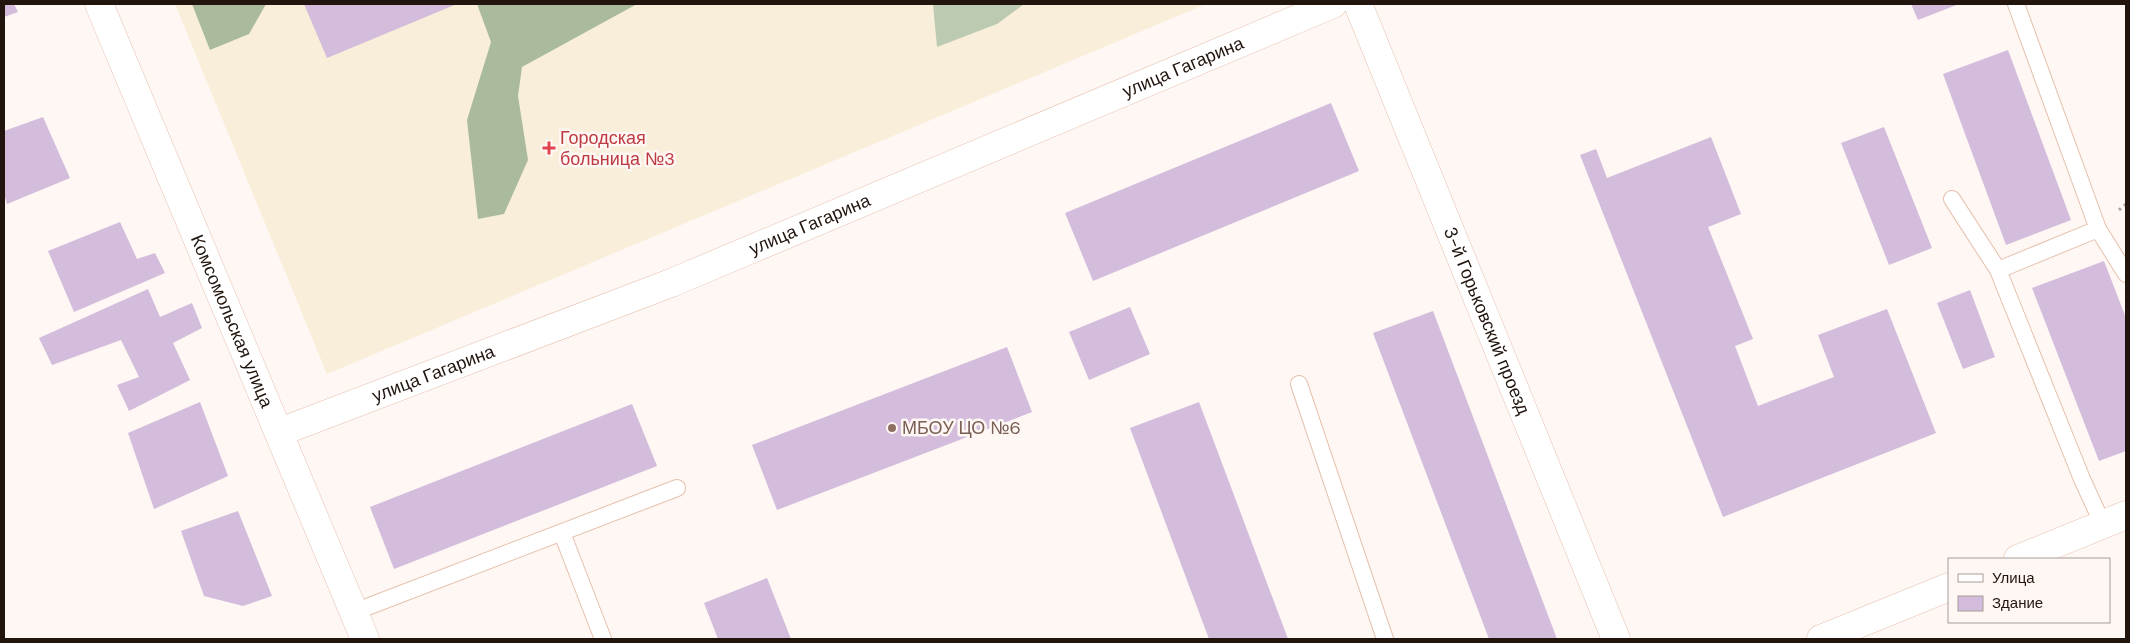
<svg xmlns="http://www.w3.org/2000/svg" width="2130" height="643" font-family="'DM Sans',sans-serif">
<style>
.medical{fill:#f8eed9}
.green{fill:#bccab1}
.forest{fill:#aabb9c}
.building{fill:#d3bcdc}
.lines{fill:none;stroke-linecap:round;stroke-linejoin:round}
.service-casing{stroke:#e5c0ad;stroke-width:18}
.minor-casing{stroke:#e5c0ad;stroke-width:29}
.tertiary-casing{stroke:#e5c0ad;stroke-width:29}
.path{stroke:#aea49f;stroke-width:3;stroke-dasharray:2.5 4;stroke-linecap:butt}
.service{stroke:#fff;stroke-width:16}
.minor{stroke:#fff;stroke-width:28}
.tertiary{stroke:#fff;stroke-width:28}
.health-dot{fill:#e0444e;stroke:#fff7f3;stroke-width:2}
.education-dot{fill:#8d6e63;stroke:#fff7f3;stroke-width:2}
.labels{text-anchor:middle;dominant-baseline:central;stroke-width:5;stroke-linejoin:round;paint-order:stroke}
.street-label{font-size:18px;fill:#22150e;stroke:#fff7f3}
.health-label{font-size:18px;fill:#be3a42;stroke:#fff7f3;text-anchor:start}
.education-label{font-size:18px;fill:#785e54;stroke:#fff7f3;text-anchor:start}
</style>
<rect width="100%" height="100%" fill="#fff7f3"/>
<!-- medical -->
<path class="medical" d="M175,4H1206L327,374Z"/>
<!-- green -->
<path class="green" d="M933,4H1024L997,24L937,47Z"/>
<!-- forest -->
<path class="forest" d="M192,4H266L249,34L210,50Z
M477,4H637L522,67L518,96L528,160L504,214L478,219L467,120L491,42Z"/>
<!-- building -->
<path class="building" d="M4,4H14L18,12L4,17Z
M304,4H457L327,58Z
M1911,4H1959L1918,20Z
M2008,50L2071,220L2006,245L1943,74Z
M1331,103L1359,171L1093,281L1065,213Z
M43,117L70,178L7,204L4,194V131Z
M1884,127L1932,248L1889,265L1841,143Z
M1711,137L1741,214L1708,227L1753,339L1735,346L1758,406L1834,377L1818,335L1887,309L1936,433L1723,517L1580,155L1596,149L1607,178Z
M120,222L137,259L155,253L165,273L74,312L48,251Z
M2104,261L2126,318V451L2099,461L2032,288Z
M148,289L160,317L192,303L202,328L173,343L190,380L129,411L117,385L139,377L121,340L52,365L39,338Z
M1970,290L1995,357L1963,369L1937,303Z
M1130,307L1150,354L1089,380L1069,332Z
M1433,311L1557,639H1489L1373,333Z
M1007,347L1032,412L777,510L752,445Z
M200,402L228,476L154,509L128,433Z
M1199,402L1288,639H1209L1130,428Z
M632,404L657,466L394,569L370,507Z
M238,511L272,596L243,606L204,596L181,531Z
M767,578L791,639H718L704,603Z"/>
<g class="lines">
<!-- service casing -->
<g class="service-casing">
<path id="service" d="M2016,4L2098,229L2126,274
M1952,199L1998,270
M2098,229L1998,270L2082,479L2103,525
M1299,384L1385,639
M562,533L603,639
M354,612L677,488"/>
</g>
<!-- minor casing -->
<g class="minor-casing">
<g id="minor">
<path id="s1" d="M99,4L365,639"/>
<path id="s2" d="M1358,4L1616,639"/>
<path id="s3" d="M280,432L671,283L1333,4"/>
</g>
</g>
<!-- tertiary casing -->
<g class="tertiary-casing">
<path id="tertiary" d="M2018,559L2126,515
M1821,639L1949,587"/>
</g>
<!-- path -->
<path class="path" d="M2119,210L2126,204"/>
<!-- service -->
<use href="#service" class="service"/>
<!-- minor -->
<use href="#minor" class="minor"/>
<!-- tertiary -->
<use href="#tertiary" class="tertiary"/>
</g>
<!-- markers -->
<path class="health-dot" d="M546.5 140.5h5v5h5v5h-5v5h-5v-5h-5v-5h5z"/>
<circle class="education-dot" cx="892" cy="428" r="5"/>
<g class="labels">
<!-- street labels -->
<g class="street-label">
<text stroke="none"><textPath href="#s3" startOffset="974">улица Гагарина</textPath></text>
<text stroke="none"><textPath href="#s3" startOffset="569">улица Гагарина</textPath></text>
<text stroke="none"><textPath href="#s1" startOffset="344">Комсомольская улица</textPath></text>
<text stroke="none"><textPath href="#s2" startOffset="342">3-й Горьковский проезд</textPath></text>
<text stroke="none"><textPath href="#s3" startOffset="164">улица Гагарина</textPath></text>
</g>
<!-- health labels -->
<g class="health-label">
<text x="560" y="138">Городская<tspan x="560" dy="21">больница №3</tspan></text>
</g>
<!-- education labels -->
<g class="education-label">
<text x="902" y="428">МБОУ ЦО №6</text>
</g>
</g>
<!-- border -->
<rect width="2130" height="643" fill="none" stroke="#22150e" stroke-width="10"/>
<!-- legend -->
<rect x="1948" y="558" width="162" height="65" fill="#fff7f3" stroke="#a79d97"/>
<rect x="1958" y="574" width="25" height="8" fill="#ffffff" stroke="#a79d97"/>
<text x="1992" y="583" font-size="15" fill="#22150e">Улица</text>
<rect x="1958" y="596" width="25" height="15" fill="#d3bcdc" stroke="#a79d97"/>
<text x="1992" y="608" font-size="15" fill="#22150e">Здание</text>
</svg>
